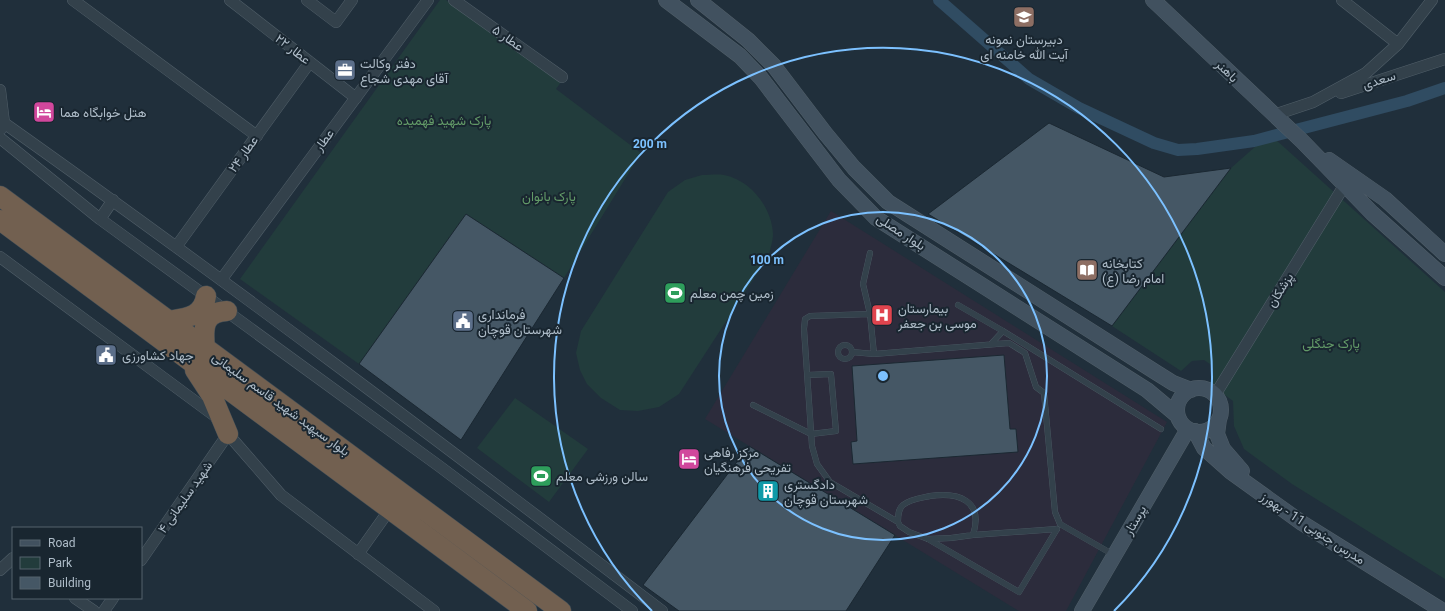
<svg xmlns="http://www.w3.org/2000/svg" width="1445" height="611" font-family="Roboto,Vazirmatn,sans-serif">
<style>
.medical{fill:#2c2c3c}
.green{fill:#223c3c}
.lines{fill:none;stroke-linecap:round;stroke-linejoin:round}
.canal{stroke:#304c62;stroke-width:12}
.building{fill:#455765;stroke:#1b2832}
.lane-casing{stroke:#515f69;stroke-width:6}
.street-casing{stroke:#515f69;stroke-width:12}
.secondary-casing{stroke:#515f69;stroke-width:16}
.highway-casing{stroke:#3e4c56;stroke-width:21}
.lane{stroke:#33414b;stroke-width:5.5}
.street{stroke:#33414b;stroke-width:11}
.secondary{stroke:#41515f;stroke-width:15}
.highway{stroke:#726050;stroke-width:20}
.ring{fill:none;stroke:#7cc1ff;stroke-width:2}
.labels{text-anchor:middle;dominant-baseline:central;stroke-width:4;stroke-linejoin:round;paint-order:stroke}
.street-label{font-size:13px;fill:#aebcc8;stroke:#192630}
.poi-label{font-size:13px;fill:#aebcc8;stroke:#192630;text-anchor:start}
.park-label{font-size:13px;fill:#639b68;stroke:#192630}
.centre{fill:#7cc1ff;stroke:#192630;stroke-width:2}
.ring-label{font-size:12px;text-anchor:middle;font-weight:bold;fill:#7cc1ff;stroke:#192630;stroke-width:4;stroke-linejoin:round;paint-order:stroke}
</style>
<rect width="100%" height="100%" fill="#202f3b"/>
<!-- medical -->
<path class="medical" d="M831,211L1167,422L1066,611H1019L705,419Z"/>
<!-- green -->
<path class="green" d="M440,0H446L561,82L556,89L641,153L564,278L466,214L359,364L240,279Z
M1275,139L1445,292V579L1292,484L1244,449L1234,426L1233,401L1210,384L1213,376V366L1204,360L1192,361L1181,371L1112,326L1231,168L1256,146Z
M702,175C709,175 718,174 724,175C751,180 772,208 773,234C773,241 770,249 769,255L679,394L659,407L638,411L620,410L601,398L587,384L580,370L576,353L581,331L668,192L685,180Z
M515,398L588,449L549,502L477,448Z"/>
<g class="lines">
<!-- canal -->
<path class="canal" d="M939,0L1029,79L1079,108L1154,143L1178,150L1197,149L1254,141L1407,101L1445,88"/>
</g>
<!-- building -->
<path class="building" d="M1049,123L1164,177L1231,168L1112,326L928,214Z
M466,214L564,278L461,440L359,364Z
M1004,355L1010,429H1016L1018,452L853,464L851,442L857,441L852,366Z
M749,446L895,535L846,611H679L643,585Z"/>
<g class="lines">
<!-- lane casing -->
<g class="lane-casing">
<path id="lane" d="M870,253L863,284L870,314L874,354L1009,343L1025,353L1036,387L1044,393L1055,512L1060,524L1114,555
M958,305L1003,331L1161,429
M870,314L810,316L805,319L804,329L812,446L817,464L830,482L898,522
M991,344L1003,331
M838 352a7 7 0 1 1 14 0a7 7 0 1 1-14 0Z
M852,352L874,354
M753,405L811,434L836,431L831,374L807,375
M973,535L1057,529
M928,539L951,538L973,535C984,500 958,492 930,496C921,498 910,499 903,505C898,509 898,516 898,522L900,526L909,532L928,539L1019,592L1057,529"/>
</g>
<!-- street casing -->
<g class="street-casing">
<path id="street" d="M73,0L257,136
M230,0L356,98
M307,0L336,22L352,0
M454,0L562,77
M1342,0L1398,44
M0,90L4,123L1,129
M1341,93L1445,59
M1274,115L1313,102L1366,73L1398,44L1432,0
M4,123C227,281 445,446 662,611
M0,138L100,219L439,466L632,611
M100,219L113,200
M176,247L310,62
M0,257L215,416L228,434L281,495L434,611
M221,280L428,0
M1215,395L1344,186
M358,554L390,509
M141,560L228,434
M0,570L13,558
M75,598L94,611
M104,611L113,598"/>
</g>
<!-- secondary casing -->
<g class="secondary-casing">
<path id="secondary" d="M666,0L740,56L761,78L839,180L876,218L1147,390L1178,416
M698,0L748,40L774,66L825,133L854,168L888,202L1157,373L1173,383L1191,390
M1153,0L1302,141L1372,213L1445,278
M1329,160L1385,199L1445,254
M1177 410a22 22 0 1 1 44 0a22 22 0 1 1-44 0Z
M1219,419L1217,434L1223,449L1242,471
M1195,431L1204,448L1231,472L1302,523L1443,611
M1082,611L1188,429"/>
</g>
<!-- highway casing -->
<g class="highway-casing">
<path id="highway" d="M0,196L561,611
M0,220L527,611
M168,321C186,318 203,317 206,296
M205,348C203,328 203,312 227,311
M195,370L212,396L228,434"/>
</g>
<!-- lane -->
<use href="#lane" class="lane"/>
<!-- street -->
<use href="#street" class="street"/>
<!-- secondary -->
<use href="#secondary" class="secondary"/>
<!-- highway -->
<use href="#highway" class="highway"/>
</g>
<!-- distance rings -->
<g class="ring">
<circle cx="883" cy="376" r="164"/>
<path d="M652 611A329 329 0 1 1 1114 611"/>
</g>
<!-- icons -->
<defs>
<g id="school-square" transform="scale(1.15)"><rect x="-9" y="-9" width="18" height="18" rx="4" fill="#8d6e63" stroke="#192630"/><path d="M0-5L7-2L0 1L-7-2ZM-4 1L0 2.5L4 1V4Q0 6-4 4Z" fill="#fff"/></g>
<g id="office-square" transform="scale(1.15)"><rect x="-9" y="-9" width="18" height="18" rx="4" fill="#5c6f8a" stroke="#192630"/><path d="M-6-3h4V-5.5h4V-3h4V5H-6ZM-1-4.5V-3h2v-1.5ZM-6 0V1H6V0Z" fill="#fff"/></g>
<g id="hotel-square" transform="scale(1.15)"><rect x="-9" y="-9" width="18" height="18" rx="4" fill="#d1479c" stroke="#192630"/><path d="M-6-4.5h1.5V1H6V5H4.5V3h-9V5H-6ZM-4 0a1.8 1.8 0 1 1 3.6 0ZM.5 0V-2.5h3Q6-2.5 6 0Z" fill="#fff"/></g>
<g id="library-square" transform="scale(1.15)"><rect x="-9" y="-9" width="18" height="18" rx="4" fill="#8d6e63" stroke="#192630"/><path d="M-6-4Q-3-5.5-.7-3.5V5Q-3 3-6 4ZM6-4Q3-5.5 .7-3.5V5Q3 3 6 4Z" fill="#fff"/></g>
<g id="stadium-square" transform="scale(1.15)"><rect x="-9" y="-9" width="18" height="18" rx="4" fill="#2e9e5b" stroke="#192630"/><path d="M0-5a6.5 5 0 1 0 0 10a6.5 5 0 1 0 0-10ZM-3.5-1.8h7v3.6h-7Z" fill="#fff"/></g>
<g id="hospital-square" transform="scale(1.15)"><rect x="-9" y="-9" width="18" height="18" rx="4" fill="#e0444e" stroke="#192630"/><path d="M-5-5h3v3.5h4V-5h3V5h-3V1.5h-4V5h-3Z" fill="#fff"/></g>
<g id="civic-square" transform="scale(1.15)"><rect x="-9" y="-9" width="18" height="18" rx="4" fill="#5c6f8a" stroke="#192630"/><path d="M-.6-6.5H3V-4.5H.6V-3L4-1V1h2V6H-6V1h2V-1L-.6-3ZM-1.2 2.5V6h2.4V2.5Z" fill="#fff"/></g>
<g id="building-square" transform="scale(1.15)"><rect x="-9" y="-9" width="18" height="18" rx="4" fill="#0f9aa8" stroke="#192630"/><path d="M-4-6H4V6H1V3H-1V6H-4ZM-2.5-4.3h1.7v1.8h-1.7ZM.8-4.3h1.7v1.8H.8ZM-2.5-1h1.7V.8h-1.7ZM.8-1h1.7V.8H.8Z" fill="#fff"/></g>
</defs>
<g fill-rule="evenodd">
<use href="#school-square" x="1024" y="17"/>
<use href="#office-square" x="345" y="70"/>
<use href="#hotel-square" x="44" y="112"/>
<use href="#library-square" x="1087" y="270"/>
<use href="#stadium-square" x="675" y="293"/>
<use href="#hospital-square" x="882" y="315"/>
<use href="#civic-square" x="463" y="321"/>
<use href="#civic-square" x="106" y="355"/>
<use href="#hotel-square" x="689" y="459"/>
<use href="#stadium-square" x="541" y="476"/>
<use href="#building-square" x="768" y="491"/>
</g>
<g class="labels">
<!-- street labels -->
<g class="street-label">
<text transform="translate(508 38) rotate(35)">عطار ۵</text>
<text transform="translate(293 49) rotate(38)">عطار ۲۲</text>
<text transform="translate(1227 71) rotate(44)">باهنر</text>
<text transform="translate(1379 80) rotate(-18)">سعدی</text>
<text transform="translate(324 140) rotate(-53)">عطار</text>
<text transform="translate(243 154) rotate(-54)">عطار ۲۴</text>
<text transform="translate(901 232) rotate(33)">بلوار مصلی</text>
<text transform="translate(1280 290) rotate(-58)">پزشکان</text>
<text transform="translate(281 404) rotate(36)">بلوار سپهبد شهید قاسم سلیمانی</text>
<text transform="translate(185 497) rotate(-55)">شهید سلیمانی ۴</text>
<text transform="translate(1135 520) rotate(-60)">پرستار</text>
<text transform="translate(1313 528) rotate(33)">مدرس جنوبی 11 - بهورز</text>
</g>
<!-- poi labels -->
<g class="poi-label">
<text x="1024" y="39" text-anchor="middle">دبیرستان نمونه<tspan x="1024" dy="15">آیت الله خامنه ای</tspan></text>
<text x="360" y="63">دفتر وکالت<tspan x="360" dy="15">آقای مهدی شجاع</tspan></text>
<text x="60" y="112">هتل خوابگاه هما</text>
<text x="1102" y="263">کتابخانه<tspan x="1102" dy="15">امام رضا (ع)</tspan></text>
<text x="690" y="293">زمین چمن معلم</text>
<text x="898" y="308">بیمارستان<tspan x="898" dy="15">موسی بن جعفر</tspan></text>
<text x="478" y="314">فرمانداری<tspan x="478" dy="15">شهرستان قوچان</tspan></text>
<text x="122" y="355">جهاد کشاورزی</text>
<text x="704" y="452">مرکز رفاهی<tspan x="704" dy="15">تفریحی فرهنگیان</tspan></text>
<text x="556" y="476">سالن ورزشی معلم</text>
<text x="784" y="484">دادگستری<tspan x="784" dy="15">شهرستان قوچان</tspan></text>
</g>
<!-- park labels -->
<g class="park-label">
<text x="444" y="120">پارک شهید فهمیده</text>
<text x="549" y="196">پارک بانوان</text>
<text x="1331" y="343">پارک جنگلی</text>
</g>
</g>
<circle cx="883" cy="376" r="6" class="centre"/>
<g class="ring-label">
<text x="650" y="148">200 m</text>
<text x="767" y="264">100 m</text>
</g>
<!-- legend -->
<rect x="12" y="527" width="130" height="72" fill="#192630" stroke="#55626d"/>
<rect x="20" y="540" width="20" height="6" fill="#41515f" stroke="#55626d"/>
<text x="48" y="547" font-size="12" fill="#aebcc8">Road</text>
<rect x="20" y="557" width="20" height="12" fill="#223c3c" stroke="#55626d"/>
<text x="48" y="567" font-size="12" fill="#aebcc8">Park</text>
<rect x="20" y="577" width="20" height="12" fill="#455765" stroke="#55626d"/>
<text x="48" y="587" font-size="12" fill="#aebcc8">Building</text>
</svg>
